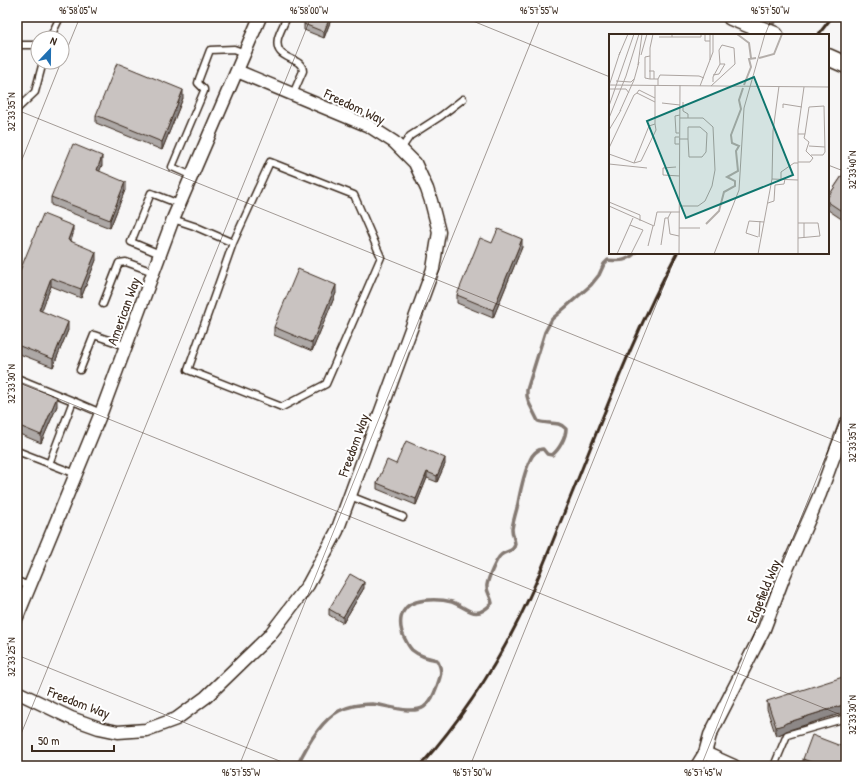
<svg xmlns="http://www.w3.org/2000/svg" width="863" height="783" font-family="'Patrick Hand',sans-serif">
<style>
.lines{fill:none;stroke-linecap:round;stroke-linejoin:round}
.stream{stroke:#847972;stroke-width:3.5}
.lane-casing{stroke:#3b2a1e;stroke-width:9}
.street-casing{stroke:#3b2a1e;stroke-width:15}
.secondary-casing{stroke:#3b2a1e;stroke-width:19}
.lane{stroke:#fff;stroke-width:6}
.street{stroke:#fff;stroke-width:12}
.secondary{stroke:#fff;stroke-width:16}
.rail{stroke:#3b2a1e;stroke-width:3}
.wall{fill:#ada8a6;stroke:#3b2a1e}
.shaded-wall{fill:#8d8887;stroke:#3b2a1e}
.building{fill:#c9c3c1;stroke:#3b2a1e}
.ticks{fill:none;stroke:#3b2a1e;stroke-width:1;stroke-opacity:0.45}
.labels{text-anchor:middle;dominant-baseline:central;stroke-width:4;stroke-linejoin:round;paint-order:stroke}
.street-label{font-size:14px;fill:#3b2a1e;stroke:#fff}
.inset-river{fill:none;stroke:#b4aeaa;stroke-width:2}
.inset-road{fill:none;stroke:#aca4a0;stroke-width:1}
.view{fill:#0f766e;fill-opacity:0.15;stroke:#0f766e;stroke-width:2}
.inset-edge{fill:none;stroke:#3b2a1e;stroke-width:2}
.neatline{fill:none;stroke:#3b2a1e;stroke-width:1.5}
.ticks-label{font-size:10px;text-anchor:middle;fill:#3b2a1e}
</style>
<rect width="100%" height="100%" fill="#f7f6f6"/>
<filter id="ink" filterUnits="userSpaceOnUse"><feTurbulence type="fractalNoise" baseFrequency=".025" numOctaves="2"/><feDisplacementMap in="SourceGraphic" scale="8" xChannelSelector="R" yChannelSelector="G"/><feConvolveMatrix kernelMatrix="1 2 1 2 8 2 1 2 1" color-interpolation-filters="sRGB"/></filter>
<g filter="url(#ink)">
<g class="lines">
<!-- stream -->
<path class="stream" d="M769,29L778,17
M297,766C306,747 320,721 339,711C349,706 362,704 372,704C386,705 412,715 424,707C431,702 434,694 437,686C441,675 443,671 437,660C428,658 419,656 412,650C409,647 407,643 405,639C398,626 398,607 416,602C426,599 441,599 452,602C469,608 474,622 492,603C491,596 486,592 487,585C488,579 496,559 501,555C505,551 514,552 515,544C515,540 512,535 512,529C513,522 515,515 517,508C520,493 523,475 530,460C532,455 537,449 543,449L547,454L552,455C559,450 566,437 566,429C559,420 547,425 538,421L529,403L527,396V390L545,332L552,319L591,285L599,275L604,264L608,260C620,261 626,262 635,253"/>
<!-- lane casing -->
<g class="lane-casing">
<path id="lane" d="M287,17C284,24 280,31 278,38C273,62 302,55 303,71L293,94
M50,38L60,17
M17,45H38
M17,109L35,92L43,62
M401,149L410,136L441,116L463,99
M192,176L172,167L204,91V89L198,83L199,79L210,50L234,49L245,53
M173,219L194,226L233,243L270,162L354,195L381,257L326,384L282,407L188,370L233,243
M160,254L131,242L151,193L179,204
M103,304L119,263L126,262L153,272
M80,370L94,335L126,346
M17,378L73,401
M17,451L76,474
M49,464L73,401L101,413
M350,496L403,517
M17,581L29,586
M774,766L787,735L846,718"/>
</g>
<!-- street casing -->
<g class="street-casing">
<path id="street" d="M17,617L101,413L173,219L260,17
M17,692L71,718L99,728L118,732L146,730L176,719L206,697L269,636L308,585L337,531L433,269L439,232L431,201L427,189L415,163L394,142L369,126L237,71
M705,753L734,766
M697,766L705,753L710,735L764,629L784,576L820,494L846,423"/>
</g>
<!-- secondary casing -->
<g class="secondary-casing">
<path id="secondary" d="M731,17L775,35
M828,57L846,65"/>
</g>
<!-- lane -->
<use href="#lane" class="lane"/>
<!-- street -->
<use href="#street" class="street"/>
<!-- secondary -->
<use href="#secondary" class="secondary"/>
<!-- rail -->
<path class="rail" d="M818,35L832,17
M420,766C466,714 505,653 533,589C544,564 554,538 564,513C600,426 632,336 677,253"/>
</g>
<!-- wall -->
<path class="wall" d="M307,17H332L324,38L304,30V24Z
M183,98L162,150L96,123V115Z
M102,165L99,171L125,190L110,228L51,205V197Z
M846,170V222L828,210V197Z
M73,234L71,241L96,260L81,298L51,286L41,311L68,330L53,367L17,353V278Z
M492,243L522,247L493,318L457,303V295Z
M336,293L312,351L274,335V327Z
M17,381L57,406L41,443L17,433Z
M396,464H445L437,482L427,478L416,505L377,489V483Z
M364,588L343,623L329,615V609Z
M767,701L786,731L783,733L776,736L767,709Z
M803,759L846,766H805L803,765Z"/>
<!-- shaded-wall -->
<path class="shaded-wall" d="M330,17H332L324,38V32Z
M183,90V98L162,150V142Z
M102,156V165L97,178V170Z
M125,182V190L110,228V220Z
M73,226V234L68,248V240Z
M522,239V247L493,318V310Z
M96,252V260L81,298V289Z
M51,278V286L39,318V310Z
M336,285V293L312,351V343Z
M68,322V330L53,367V359Z
M57,397V406L41,443V435Z
M445,458V464L437,482V476Z
M427,472V478L416,505V499Z
M364,582V588L343,623V617Z
M846,704V712L786,731L783,733L776,736V727L786,723Z"/>
<!-- building -->
<path class="building" d="M307,17H330L324,32L304,24Z
M117,63L183,90L162,142L96,115Z
M73,144L102,156L97,170L125,182L110,220L51,197Z
M846,170V214L828,202V197Z
M43,214L73,226L68,240L96,252L81,289L51,278L39,310L68,322L53,359L17,345V278Z
M498,229L522,239L493,310L457,295L480,238L492,243Z
M298,269L336,285L312,343L274,327Z
M17,381L57,397L41,435L17,425Z
M406,441L445,458L437,476L427,472L416,499L377,483L387,460L396,464Z
M350,574L364,582L343,617L329,609Z
M846,676V704L786,723L783,725L776,727L767,701Z
M812,735L846,748V766H821L803,759Z"/>
</g>
<!-- ticks -->
<path class="ticks" d="M463,17L610,77M765,35L772,17M62,61L80,17M17,110L846,445M828,165L846,172M17,172L61,62M17,382L846,717M17,655L292,766M17,744L311,17M239,766L541,17M470,766L677,253M701,766L846,406"/>
<g class="labels">
<!-- street labels -->
<g class="street-label">
<text transform="translate(355 106) rotate(25)">Freedom Way</text>
<text transform="translate(123 311) rotate(-70)">American Way</text>
<text transform="translate(353 445) rotate(-70)">Freedom Way</text>
<text transform="translate(763 591) rotate(-68)">Edgefield Way</text>
<text transform="translate(79 702) rotate(21)">Freedom Way</text>
</g>
</g>
<!-- overview -->
<g transform="translate(609 34)">
<rect width="220" height="220" fill="#f7f6f6"/>
<path class="inset-river" d="M128,0L140,9L142,24M150,24L165,20L173,0M135,51L142,33L140,25L147,24M97,190L110,177L115,158L126,152V147L118,143L129,137L127,117L130,112L123,109L122,101L132,75L130,66L134,54"/>
<path class="inset-road" d="M44,0L41,14V45H49V51M96,0V7H101V0M50,3H63V0M63,3H92V0M101,7V26M10,21L19,0M32,21L38,0M41,22L36,23V44L41,45M29,31L33,0M40,37H45V45M49,45L51,41L90,42L95,44M7,47L22,48L25,45M104,48V43L111,30H116L110,40L104,41M0,51L220,53M46,51V90L40,92L25,129L32,127L47,96L46,90M0,52L11,18M91,52L104,18V0M102,52L126,30L125,14L113,11L110,16L111,30M0,55H17L20,59M28,59L30,56L46,64M74,68V77L79,80V84M53,69L71,71M0,72L25,0M174,74V70L193,73M11,77L25,46L30,28M0,84L17,42L30,0M71,84H94L104,93L106,136L103,152L96,167L89,172H71M0,96L12,76M70,99H67L66,82L71,81M189,100H196L195,104L200,108L197,117L204,124L201,128H189M196,100L200,73L215,72L216,118L214,121H202M70,103H66V110H70M70,105H79V93H91L98,99L97,118L93,123H80L79,105M200,112L216,113M0,114L25,61L28,59L46,68M0,120L25,129M0,130L38,134M67,133L54,134V141L71,142M163,145L189,146M172,145V138L185,129H189M0,168L31,181V187M159,169L165,167L166,151L175,150L176,145M0,172L45,192L48,178H71M62,178L59,184L61,200L70,202M189,189H209L211,202L189,204M195,189V204M21,191L34,196L22,220M70,194H91M149,203L137,199L140,187L155,188M150,203L151,187M52,211L56,184H59M39,212L44,192M8,220L24,184M70,220L71,51M105,220L130,156L135,74L156,0M149,220L163,145L164,97L170,52M189,220V96L195,53"/>
<path class="view" d="M145,43L184,141L77,184L38,87Z"/>
<rect width="220" height="220" class="inset-edge"/>
</g>
<!-- margin -->
<rect width="863" height="783" fill="none" stroke="#fff" stroke-width="44"/>
<!-- north arrow -->
<g transform="translate(50 50) rotate(22)"><circle r="19" fill="#ffffff" stroke="#b1aaa5"/>
<path d="M0-3L7 15L0 10L-7 15Z" fill="#1f6fb2"/>
<text y="-6" font-size="11" font-weight="bold" text-anchor="middle" fill="#3b2a1e">N</text>
</g>
<!-- scale -->
<path d="M32 745v6h82v-6" fill="none" stroke="#3b2a1e" stroke-width="2"/>
<text x="38" y="745" font-size="12" fill="#3b2a1e" stroke="#ffffff" stroke-width="3" paint-order="stroke">50 m</text>
<rect x="22" y="22" width="819" height="739" class="neatline"/>
<g class="ticks-label">
<text x="78" y="14">96°58'05"W</text>
<text x="309" y="14">96°58'00"W</text>
<text x="539" y="14">96°57'55"W</text>
<text x="770" y="14">96°57'50"W</text>
<text transform="translate(11 112) rotate(-90)" y="4">32°33'35"N</text>
<text transform="translate(852 170) rotate(-90)" y="4">32°33'40"N</text>
<text transform="translate(11 384) rotate(-90)" y="4">32°33'30"N</text>
<text transform="translate(852 443) rotate(-90)" y="4">32°33'35"N</text>
<text transform="translate(11 657) rotate(-90)" y="4">32°33'25"N</text>
<text transform="translate(852 715) rotate(-90)" y="4">32°33'30"N</text>
<text x="241" y="776">96°57'55"W</text>
<text x="472" y="776">96°57'50"W</text>
<text x="703" y="776">96°57'45"W</text>
</g>
</svg>
